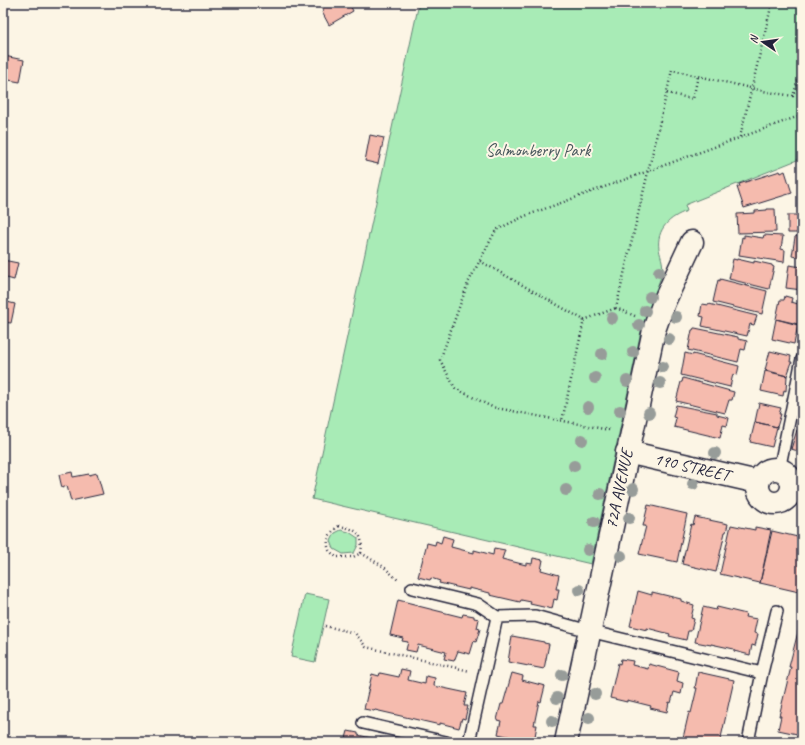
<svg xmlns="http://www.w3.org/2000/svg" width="805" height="745" font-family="Caveat,sans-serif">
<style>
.green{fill:#a8ebb6;stroke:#658678}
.building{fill:#f5bbae;stroke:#22223b}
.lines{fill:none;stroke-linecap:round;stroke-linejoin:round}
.service-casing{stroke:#22223b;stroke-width:14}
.minor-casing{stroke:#22223b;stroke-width:25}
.path{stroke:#22223b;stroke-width:2.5;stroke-dasharray:1 3;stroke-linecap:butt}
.service{stroke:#fcf5e5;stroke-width:11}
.minor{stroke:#fcf5e5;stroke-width:22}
.tree{fill:#979c99}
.labels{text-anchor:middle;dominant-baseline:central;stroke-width:4;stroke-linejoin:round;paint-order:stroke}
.park-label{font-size:17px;fill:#44545a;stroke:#fcf5e5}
.street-label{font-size:17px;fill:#22223b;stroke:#fcf5e5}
</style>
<rect width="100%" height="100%" fill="#fcf5e5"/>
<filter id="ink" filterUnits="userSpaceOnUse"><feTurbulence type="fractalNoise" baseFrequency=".025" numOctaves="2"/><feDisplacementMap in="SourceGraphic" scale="8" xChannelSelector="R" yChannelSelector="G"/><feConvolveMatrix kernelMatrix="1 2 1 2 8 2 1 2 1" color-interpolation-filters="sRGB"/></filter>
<g filter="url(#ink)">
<!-- green -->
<path class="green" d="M419,3H802V158L685,205L687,211C670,217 656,229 659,249C661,259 664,263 662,274L641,331L591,564L312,499Z
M341,530L349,532L358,538V545L354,553L343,554L334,549L331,541L335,533Z
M305,594L329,599L315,662L291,657Z"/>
<!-- building -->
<path class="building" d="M320,3H349L353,11L329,25L322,12L324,11Z
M4,56L24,60L20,82L3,79Z
M370,135L384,138L378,164L365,161Z
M780,171L781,173L785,171L792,193L744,208L737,187H740L739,184Z
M767,209H775L776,232L738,233L737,214L755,213V211L767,210Z
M788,215H802V233H788Z
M801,234H802V258L792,256L795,237Z
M744,235L763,238L764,235L783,236L781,249L785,250L784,262L739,255L742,237L744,238Z
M733,259L737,260V259L754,263V261L772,265V266L774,267L769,289L729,279Z
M3,260L18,263L14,280L3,277Z
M789,265L802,267V290L786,288Z
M720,279L767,291L762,314L713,302L718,280L720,281Z
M785,296L792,298L791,302L802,305V313L798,324L776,319L780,300H784Z
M3,301L15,304L11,323L3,322Z
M702,304L709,305V304L757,316L754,325L750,324L747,336L702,326L704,317L700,316Z
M776,319L798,325L794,344L772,339Z
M694,328H695L738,337V339L747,341L745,350L741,349L738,362L688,350L692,330H693Z
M770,351L791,356L790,362H792L787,376L765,370Z
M685,353L693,355V354L739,366L737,375L733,374L730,387L681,375Z
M765,371L787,376L786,391L784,390L783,396L761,391Z
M683,378L734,392L732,400H729L725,413L676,401L681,382H682Z
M759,403L781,408L779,414H781L777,427L755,422Z
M676,405L717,413V415L729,418L727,426L723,425L720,438L674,427L676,418L673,417Z
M801,405H802V426L798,425V423L797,422Z
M755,422L777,427L772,447L750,442Z
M797,430L802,431V450L799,449L798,451L791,449Z
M72,472L73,477L89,474V475L97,473L103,494L71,501L67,486L62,488L59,475Z
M648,505L687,514L677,562L639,554L646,526H643Z
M695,517L728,524L726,532H725L716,572L682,564L691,524L693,525Z
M731,525L755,530V527L771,530L760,583L720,574Z
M772,531L802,538V579L799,592L760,583Z
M443,536L453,539L451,547L474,553V550L493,555L494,548L505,550L502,559L526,565V563L532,564L533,558L543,560L541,570L559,575L556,589H559L557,600L554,599L552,609L530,604L531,602L521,600L520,602L490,595V593L469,588V590L439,583L440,581L431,578L430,580L418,577L427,543L435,545L436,541L441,543Z
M638,591L652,595V592L681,599V601L694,605L691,618L694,619L691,631H688L686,640L669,636L670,634L647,628V630L630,626Z
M398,600L418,605V606L462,617L463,614L474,616V618L479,619L477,628L480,629L476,642L474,641L470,654L458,651L454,661L444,659L446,652L418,645L416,652L406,650L408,642L402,641L403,638L390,635Z
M703,607L716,610L717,607L746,614L745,617L757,619L754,633L758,634L755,646L752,645L750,655L734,651V649L711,644V645L695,642Z
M800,624H802V735L778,730L781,716H779L791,667H789Z
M512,636L544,642V643L549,644L544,669L508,662Z
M621,659L633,661L632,665L648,669L649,664L679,672L677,681L683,683L681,694L674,692L671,703L669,702L667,712L650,708L651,706L627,700V702L610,698L618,663L620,664Z
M401,669L410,671L408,680L425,684L426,676L435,678L434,686L467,693L464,706H468L465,719L462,718L459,728L440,723V725L375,710L374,711L364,709L372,674L379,676L380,673L399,677Z
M698,672L734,680L720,742H685L686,738H683L689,712L691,713L697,688H695Z
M512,673L523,676L522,680L545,686L541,702L539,701L534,725H537L534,742L498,734L501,721L497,720L501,704H503Z
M348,731L358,733V735L380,740V738L396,742H345Z"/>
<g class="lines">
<!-- service casing -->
<g class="service-casing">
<path id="service" d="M779,470L802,359
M412,588L478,604L497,617L535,616L589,631L762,673
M363,723L446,742
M469,742L497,617
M748,742L762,673L777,611"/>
</g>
<!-- minor casing -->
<g class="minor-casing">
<path id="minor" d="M627,452L758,482
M758 486a17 17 0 1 1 34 0a17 17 0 1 1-34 0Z
M566,742L654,330L664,302L692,242"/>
</g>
<!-- path -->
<path class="path" d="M667,93L693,99L698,76
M740,137L772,3
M480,261L584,320L562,421
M635,316L616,308L672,70L768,92L793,96L802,68
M584,320L616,308
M609,430L492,407L455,388L440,360L468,283L496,230L525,216L802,115
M339,526C357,529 364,534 361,553L353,557H336C334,555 330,552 329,550C325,540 331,531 339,526Z
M361,553L384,567L399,581
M325,626L355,633L366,647L470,671"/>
<!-- service -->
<use href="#service" class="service"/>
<!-- minor -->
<use href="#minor" class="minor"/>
</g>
<!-- trees -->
<g class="tree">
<circle cx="659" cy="272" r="6"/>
<circle cx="650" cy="297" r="6"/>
<circle cx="645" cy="311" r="6"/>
<circle cx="676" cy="317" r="6"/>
<circle cx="612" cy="318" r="6"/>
<circle cx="639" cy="325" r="6"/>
<circle cx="669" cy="339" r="6"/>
<circle cx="633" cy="352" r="6"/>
<circle cx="602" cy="354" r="6"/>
<circle cx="663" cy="367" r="6"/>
<circle cx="595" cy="378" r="6"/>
<circle cx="627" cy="381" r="6"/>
<circle cx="660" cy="383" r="6"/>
<circle cx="588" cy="407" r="6"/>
<circle cx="620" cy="411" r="6"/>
<circle cx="649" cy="413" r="6"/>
<circle cx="582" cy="440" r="6"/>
<circle cx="715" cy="453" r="6"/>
<circle cx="574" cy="466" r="6"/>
<circle cx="693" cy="484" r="6"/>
<circle cx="633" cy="489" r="6"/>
<circle cx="566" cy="490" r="6"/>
<circle cx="600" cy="494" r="6"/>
<circle cx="629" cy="518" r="6"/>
<circle cx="594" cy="522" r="6"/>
<circle cx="588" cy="550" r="6"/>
<circle cx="621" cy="556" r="6"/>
<circle cx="579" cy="590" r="6"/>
<circle cx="562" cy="675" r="6"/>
<circle cx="595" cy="694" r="6"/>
<circle cx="557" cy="698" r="6"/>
<circle cx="589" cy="718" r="6"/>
<circle cx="552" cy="721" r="6"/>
</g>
</g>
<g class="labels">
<!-- park labels -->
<g class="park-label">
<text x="538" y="150">Salmonberry Park</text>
</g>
<!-- street labels -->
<g class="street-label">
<text transform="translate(692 467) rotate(13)">190 STREET</text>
<text transform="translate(619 489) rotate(-78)">72A AVENUE</text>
</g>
</g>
<!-- margin -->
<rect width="805" height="745" fill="none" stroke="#fcf5e5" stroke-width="16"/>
<rect x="8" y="8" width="789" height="729" fill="none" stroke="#22223b" stroke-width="1.5" filter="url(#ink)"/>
<!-- north arrow -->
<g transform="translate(763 42) rotate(283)" stroke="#fcf5e5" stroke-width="3" paint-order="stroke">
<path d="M0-3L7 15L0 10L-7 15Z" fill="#22223b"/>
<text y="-6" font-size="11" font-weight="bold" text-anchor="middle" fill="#22223b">N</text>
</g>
</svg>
